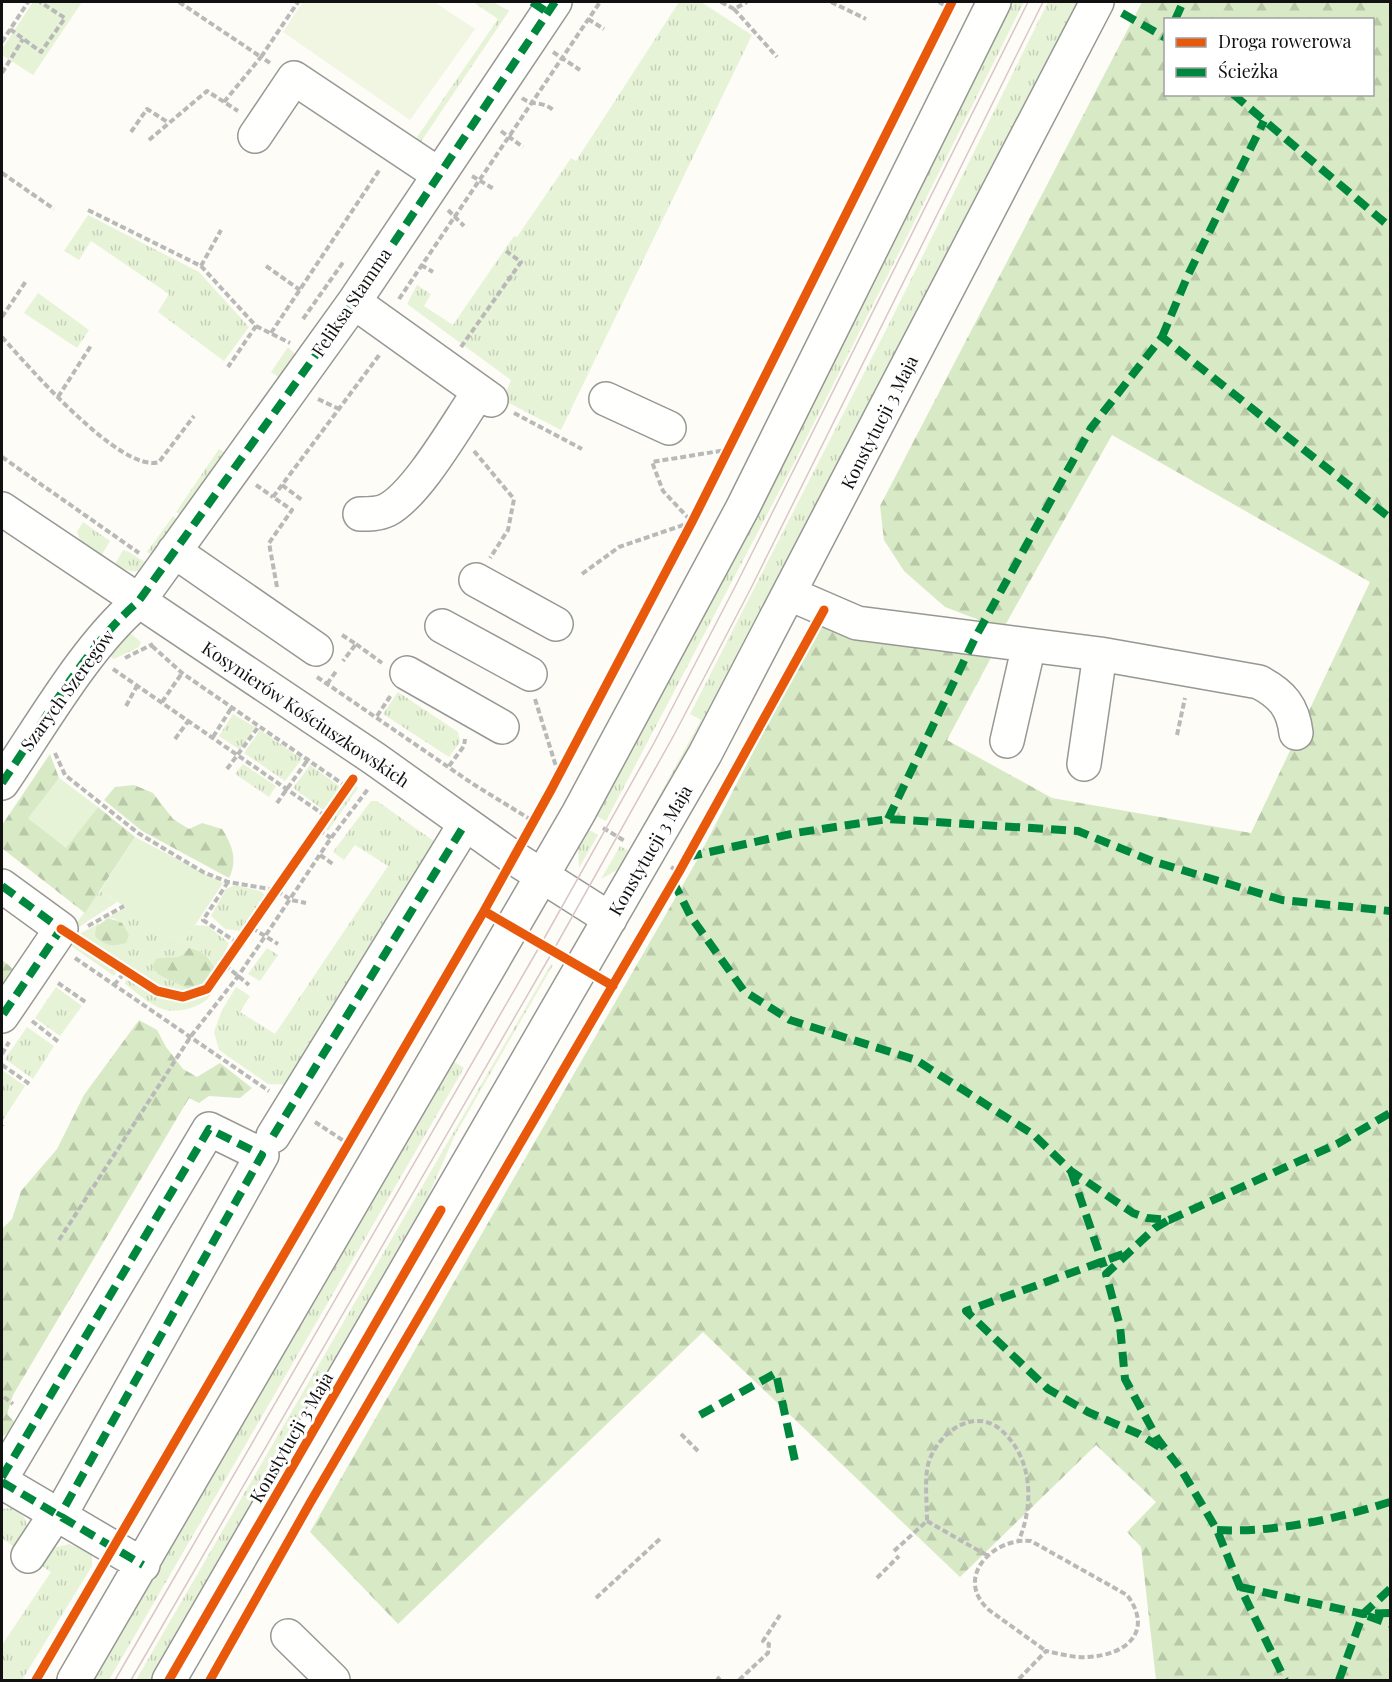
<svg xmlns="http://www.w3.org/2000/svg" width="1392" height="1682" font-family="'Playfair Display',serif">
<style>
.grass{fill:url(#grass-tufts)}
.forest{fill:url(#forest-firs);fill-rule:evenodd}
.park{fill:#e7f3d7}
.pitch{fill:#f0f6e1}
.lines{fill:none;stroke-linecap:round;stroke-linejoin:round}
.minor-casing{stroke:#979795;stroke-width:36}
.path{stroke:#b9b9b8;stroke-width:4;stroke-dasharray:6 3;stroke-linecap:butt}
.minor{stroke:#fffffe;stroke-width:33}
.tram{stroke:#d9c6c7;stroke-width:1.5}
.quiet{stroke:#00873e;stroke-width:8;stroke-dasharray:15 8;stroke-linecap:butt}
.cycleway-casing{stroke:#fff;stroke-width:13}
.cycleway{stroke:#e8590c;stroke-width:9}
.labels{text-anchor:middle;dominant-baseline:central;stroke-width:6;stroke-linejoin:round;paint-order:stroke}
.street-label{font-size:18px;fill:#111;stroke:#fff}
</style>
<defs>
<pattern id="grass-tufts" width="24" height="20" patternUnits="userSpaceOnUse" patternTransform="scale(1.5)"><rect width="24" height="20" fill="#e7f3d7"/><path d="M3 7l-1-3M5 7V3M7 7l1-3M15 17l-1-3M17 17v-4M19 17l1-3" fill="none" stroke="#c5cfb8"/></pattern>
<pattern id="forest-firs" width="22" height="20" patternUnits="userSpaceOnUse" patternTransform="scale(1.5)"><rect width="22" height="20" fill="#d8eac5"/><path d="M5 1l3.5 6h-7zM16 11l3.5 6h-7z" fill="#b8c8a8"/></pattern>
</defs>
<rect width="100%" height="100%" fill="#fdfcf7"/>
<!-- grass -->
<path class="grass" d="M473,2H493L509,11L416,149L411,146L498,19Z
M679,2H701L752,35L561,430L503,400L511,380L407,304L417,285L431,294L424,306L453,325L514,236L517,237L571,158L576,161Z
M1005,2H1024L790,471L606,821L594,815Z
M1048,2H1080L734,671L639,839L636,838L701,720L690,714L888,326Z
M88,215L199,272L249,327L224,361L158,312L169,294L91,241L79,260L64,251Z
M38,293L89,330L77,348L24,313Z
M288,347L297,356L283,380L271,372Z
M219,449L224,452L225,462L186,518L176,512Z
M173,516L181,523L157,559L147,552Z
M83,522L110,541L101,556L80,540L77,532Z
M123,550L127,551L150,565C137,575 128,572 115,564Z
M122,626L141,642L139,647L114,659L110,656L108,647Z
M398,692L458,732L460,742L449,757L383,714Z
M233,714L255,727L240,750L219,736Z
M260,730L302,759L285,781L244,753Z
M243,764L276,786L269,797L235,774Z
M310,765L342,788L325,811L293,788Z
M355,785L358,788L328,831L325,829Z
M371,801H377L438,844L294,1085L268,1084L219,1050L214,1032L222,1010L236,987L250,996L240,1012L275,1034L388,866L355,845L344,860L333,852Z
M586,828L598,835L579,868L578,847Z
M620,846L631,852L619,869L601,879Z
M235,885L260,891L267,896L251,922L241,931L225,929L211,916L226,889Z
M100,891L117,902L76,929L73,928Z
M126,907L183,943L195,925L208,926L229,943L216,970C211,958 203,950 190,948C182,957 175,961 163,957L159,975L192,991L182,992L165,989L79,934L100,923L96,927L117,919L108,918Z
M67,934L119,969L114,976L63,940Z
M267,948L278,955L260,981L248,974Z
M551,964L553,965L455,1135L419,1217L154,1680H136Z
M129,979C159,998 173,1009 208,993L210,996C202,1007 179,1013 166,1010C152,1007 136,992 125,984V981Z
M56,987L82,1006L60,1036L35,1018Z
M27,1027L54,1046L33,1079L5,1059Z
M453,1061L464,1068L109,1680H93Z
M2,1070L25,1086L3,1120L2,1119Z
M12,1508C33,1518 28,1533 18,1550L2,1538V1509Z
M69,1544L92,1553V1566L22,1680H2V1645L51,1572L36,1562L49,1549Z"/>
<!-- forest -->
<path class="forest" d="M1142,2H1390V1680H1156L1141,1547L1127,1532L1156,1502L1096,1445L960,1577L703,1332L398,1624L310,1532L696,862L819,625L858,636L994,652L947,740L1052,798L1251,833L1370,582L1112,435L1003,629L945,607L904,571L884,540L880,506ZM1166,20H1372V94H1166Z
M50,754L59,778L29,819L66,847L98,807L135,837L85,913L3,849L2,825Z
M134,785L153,793L173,819L189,829L202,823L222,829C232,844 238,860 229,878L142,831L104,800L115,787Z
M108,918L122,923L129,935L126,943C112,947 105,946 95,936L96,927Z
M189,948C203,950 210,958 216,970L210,979L192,991L159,975L152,967L156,959C171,954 177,964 189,948Z
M2,960L22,976L2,1004Z
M139,1020L157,1030L166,1047L183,1069L197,1077L220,1063L252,1088L240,1098L209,1096L199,1103L189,1098L13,1395L7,1414L18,1426L2,1437V1229L12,1219L21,1191L57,1149L84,1095Z"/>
<!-- park -->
<path class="park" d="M33,2H82L33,75L2,55V49Z
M59,778L98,807L66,848L28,818Z
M135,837L223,883L183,943L100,891Z"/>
<!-- pitch -->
<path class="pitch" d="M303,2H434L475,29L410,120L283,32Z"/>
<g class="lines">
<!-- minor casing -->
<g class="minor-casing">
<path id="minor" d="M255,136L294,78L438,174
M354,302L491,400
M606,399L669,428
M2,509L375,759L514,858L610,919
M360,514C369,514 379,514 387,510C418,494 458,422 479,392
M174,551L316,649
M476,580L556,624
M790,594L857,623L1100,654L1259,682C1282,694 1293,707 1296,733
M442,626L530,674
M407,673L502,727
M1007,741L1029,645
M1084,764L1100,654
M2,783C41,726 86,646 138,602L354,302L555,2
M2,886L61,929L2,1016
M273,1136L465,824
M2,1477L209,1129L262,1155L59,1517
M2,1482L143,1565
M28,1556L55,1515
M288,1636L333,1680
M74,1680L578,814L742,509L994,2
M169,1680L705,754L1097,2"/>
</g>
<!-- path -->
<path class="path" d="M179,2L261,57L298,2
M721,2L734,9L747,2
M831,2L866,19
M939,2L949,8
M734,9L777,57
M588,19L604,29
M10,29L41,52L65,18L40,2
M2,42L28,2
M553,52L580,70
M2,73L23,39
M522,98C532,106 543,101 553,110
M224,102L261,57L270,63
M501,131L523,147
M131,132L147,109L169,123
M149,140L207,91L238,111
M2,173L54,209
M472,176L494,189
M88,210L201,266L256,326L228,367
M448,210L464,226
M421,265L433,272
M201,266L221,230
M266,266L300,290
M399,299L600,2
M2,317L26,281
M303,319L344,261
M256,326L290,343
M271,333L380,169
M2,337C27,365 121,474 159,462L194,416
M461,347L521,262L506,251
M58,397L92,344
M318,399L339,409
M514,413L582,449
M474,451L514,499L508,530L490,558
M2,457L139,553
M256,485L273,497
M282,485L302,500
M582,574L619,547L692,522L663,491L652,462L726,450
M277,587L269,543L292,510L273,497L380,354
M342,635L356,644L343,661
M356,644L382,663
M152,646L182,673L347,787
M125,658L153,644
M113,669L327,817
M317,677L473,784L533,821
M327,684L337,670
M535,699L559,776
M162,702L182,673
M126,706L138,684
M377,716L391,695
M1177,735L1185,698
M213,737L232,707
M175,739L189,720
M55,753L65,775L138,833L203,872L228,882L276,890L291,900L306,903
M449,766L464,746L465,739
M227,769L259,726
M277,803L309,758
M603,828L625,841
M319,830L331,838
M527,833L551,790
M320,855L333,864
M671,867L679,872
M228,882L203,920L239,944
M88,926L124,906
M252,928L278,944
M75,958L269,1091
M225,965L249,985
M58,983L87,1003
M114,985L125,972
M32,1021L60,1043
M2,1054L9,1042
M2,1065L31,1085
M315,1122L347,1143
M2,1125V1126
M59,1240L191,1036L239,975L331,838L368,789
M4,1397L13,1404
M681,1434L698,1451
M927,1521L988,1556
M894,1551L927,1521C927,1504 925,1486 927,1470C931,1439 971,1404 1001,1430C1033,1458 1034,1504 1019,1540
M877,1578L899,1556
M596,1598L662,1537
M717,1677L720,1680
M1019,1679L1046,1651C1060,1654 1075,1658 1088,1657C1127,1655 1154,1631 1127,1595L1031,1541C993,1537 953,1578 989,1610L1046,1651
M739,1680L768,1653L769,1644L763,1641L780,1615"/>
<!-- minor -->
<use href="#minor" class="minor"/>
<!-- tram -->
<path class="tram" d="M115,1680L541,944L654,743L737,583L1028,2
M131,1680L553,951L674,735L750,590L1043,2"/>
<!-- quiet -->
<path class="quiet" d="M532,2L547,12
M1122,13L1166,38
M1175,20L1183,2
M1233,94L1390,227
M1162,337L1188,275L1264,121
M2,783C41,726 86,646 138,602L354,302L555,2
M888,819L975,638L1091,428L1162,337L1390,518
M687,857L795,833L888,819L1078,831L1152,861L1282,900L1390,911
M673,881L691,917L744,991L790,1020L916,1060L1034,1135L1071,1171L1133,1213L1147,1218L1169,1220L1337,1144L1390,1113
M2,886L61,929L2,1016
M273,1136L465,824
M1071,1171L1104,1267
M1167,1221L1155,1228L1106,1274L1120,1326L1125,1379L1157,1438L1182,1471L1217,1530L1240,1587L1285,1680
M1123,1254L966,1311L1048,1389L1088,1412L1139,1434L1161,1448
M700,1415L776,1373L795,1461
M2,1477L209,1129L262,1155L59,1517
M2,1482L143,1565
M1217,1530C1274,1533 1336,1519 1390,1502
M1240,1587L1363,1614L1390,1613
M1368,1616L1390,1624
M1339,1680L1363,1614L1390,1589"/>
<!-- cycleway casing -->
<g class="cycleway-casing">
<path id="cycleway" d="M484,911L613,986
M61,929L157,991L183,997L207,989L353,779
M36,1680L484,911L551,790L692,522L952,2
M169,1680L441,1210
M210,1680L310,1503L679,872L824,610"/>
</g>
<!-- cycleway -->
<use href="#cycleway" class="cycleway"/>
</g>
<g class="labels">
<!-- street labels -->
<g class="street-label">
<text transform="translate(351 302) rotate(-56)">Feliksa Stamma</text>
<text transform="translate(879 422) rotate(-63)">Konstytucji 3 Maja</text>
<text transform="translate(67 690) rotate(-54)">Szarych Szeregów</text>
<text transform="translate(306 714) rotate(34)">Kosynierów Kościuszkowskich</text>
<text transform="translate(650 850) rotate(-60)">Konstytucji 3 Maja</text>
<text transform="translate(291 1437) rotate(-60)">Konstytucji 3 Maja</text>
</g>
</g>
<!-- border -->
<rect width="1392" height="1682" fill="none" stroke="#111111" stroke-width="6"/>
<!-- legend -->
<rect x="1164" y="18" width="210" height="78" fill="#ffffff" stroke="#a0a0a0" stroke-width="1.5"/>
<rect x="1176" y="38" width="30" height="9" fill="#e8590c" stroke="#a0a0a0" stroke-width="1.5"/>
<text x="1218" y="48" font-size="18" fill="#111111">Droga rowerowa</text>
<rect x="1176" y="68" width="30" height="9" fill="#00873e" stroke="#a0a0a0" stroke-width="1.5"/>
<text x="1218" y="78" font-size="18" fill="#111111">Ścieżka</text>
</svg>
